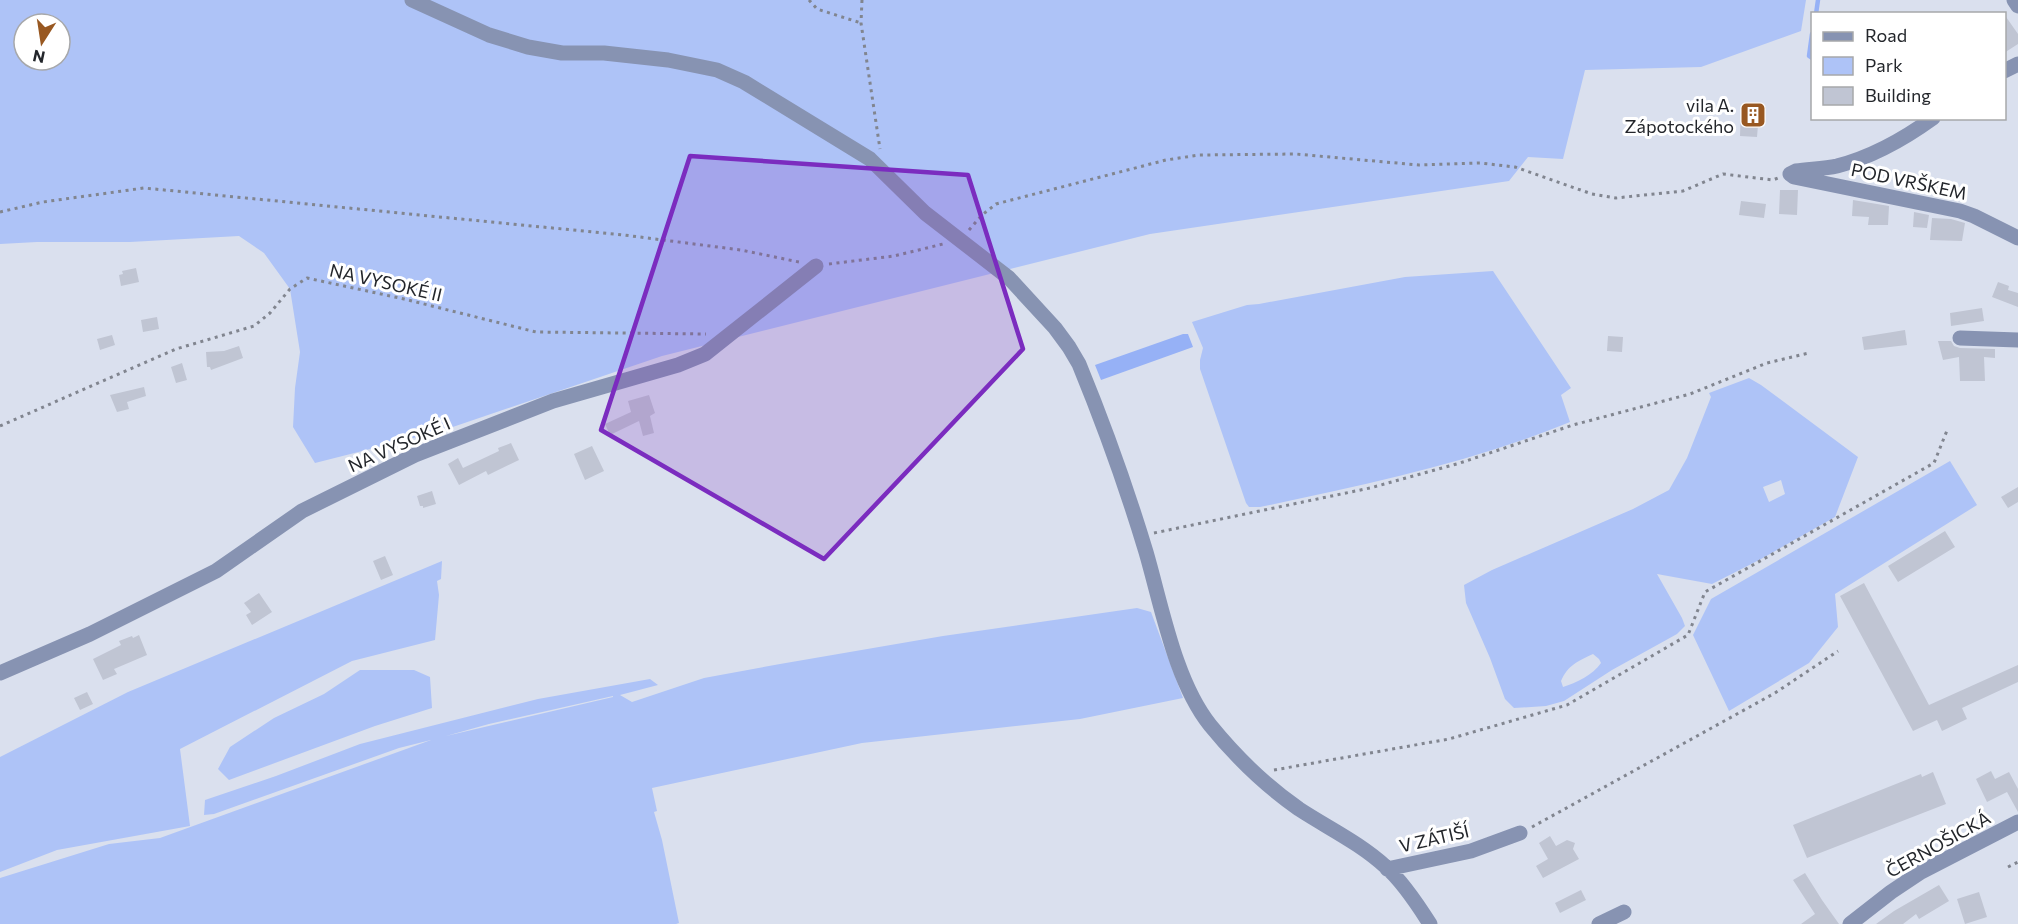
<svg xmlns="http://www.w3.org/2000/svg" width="2018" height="924" font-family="Commissioner,sans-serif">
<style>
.green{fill:#aec3f7;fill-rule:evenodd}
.water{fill:#96b1f6}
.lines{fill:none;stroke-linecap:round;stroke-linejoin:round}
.stream{stroke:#96b1f6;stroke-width:4.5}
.building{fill:#c0c5d3}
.path{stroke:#81858f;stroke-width:3;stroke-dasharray:3 4.5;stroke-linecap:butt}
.minor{stroke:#8793b2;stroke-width:15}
.marked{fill:#7b2cbf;fill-opacity:0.2;stroke:#7b2cbf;stroke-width:4.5;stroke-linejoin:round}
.labels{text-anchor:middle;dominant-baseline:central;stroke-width:6;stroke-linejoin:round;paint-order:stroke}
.poi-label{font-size:18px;fill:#23262b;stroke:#fff;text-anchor:end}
.street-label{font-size:18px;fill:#23262b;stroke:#fff}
</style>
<rect width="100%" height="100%" fill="#dae0ee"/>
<!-- green -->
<path class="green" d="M0,0H1806L1801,31L1701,67L1585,70L1563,159L1528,157L1509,181L1150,234L662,356L441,431L315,463L293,427L295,388L300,352L290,289L264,253L239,236L130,242H37L0,244ZM24,24H60V60H24Z
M1493,271L1571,388L1561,395L1570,422C1471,463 1364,485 1260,507H1249L1246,503L1200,369V360L1203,348L1192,322L1247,305L1259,304L1405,277Z
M1749,378L1761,385L1858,457L1835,517L1761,559L1712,584L1657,574L1682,618L1685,626L1677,634L1612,670L1564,701L1546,706L1514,708L1505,699L1490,658L1466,603L1464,585L1492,570L1633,509L1669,490L1687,458L1711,397L1709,393ZM1781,480L1785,494L1769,502L1763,487ZM1593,654L1599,659L1601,663C1593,675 1576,683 1563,687L1561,681C1568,665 1578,661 1593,654Z
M1950,461L1977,505L1835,594L1838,627L1809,663L1729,711L1693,635L1711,599Z
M442,561L441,579L437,581L439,595L435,640L352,661L180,749L190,826L57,850L0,872V757L128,692Z
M1137,608L1151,612L1183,698L1080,719L862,743L652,788L657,811L654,812L662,840L679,923L676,924H0V878L109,844L160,838L431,740L399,748L214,814L204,815L205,800L276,776L360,744L538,699L650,679L658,685L620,695L632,702L704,678L780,664L943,636ZM613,696V697L446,736L489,724Z
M360,670H414L430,677L432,708L375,726L229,780L218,769L230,747L274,718L324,694Z"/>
<!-- water -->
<path class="water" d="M1183,334H1188L1193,347L1101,380L1095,365Z"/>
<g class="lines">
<!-- stream -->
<path class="stream" d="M1816,14L1818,0
M1812,34L1809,56L1812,58"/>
</g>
<!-- building -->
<path class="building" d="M2004,14L2018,34V44L2004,53Z
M1741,106L1766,107L1765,124L1758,125L1757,137L1740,136Z
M1780,190H1798L1797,215L1779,214Z
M1853,200L1889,206L1888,225H1868L1869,217L1852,216Z
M1741,201L1766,204L1764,218L1739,215Z
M1914,212L1929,215L1927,228L1913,227Z
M1932,218L1951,219L1965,223L1962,241L1930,240Z
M136,268L139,282L121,286L119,275L123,274L122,271Z
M1998,282L2009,286L2008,290L2018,293V307L1992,297Z
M1982,308L1984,321L1951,326L1950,313Z
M157,317L159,329L143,332L141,320Z
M1905,330L1907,345L1864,350L1862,337Z
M112,335L115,345L100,350L97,339Z
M1608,336L1623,337L1622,352L1607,351Z
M1938,341H1951L1954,346L1960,348L1995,349V358L1984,357L1985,381H1960L1959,357L1943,360Z
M239,346L243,358L211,370L210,367H207L206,352L224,351Z
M182,363L187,380L176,383L171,367Z
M144,387L146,396L127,402L129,409L117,412L110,395Z
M649,395L655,413L650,416L654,433L643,436L639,421L610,435L605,424L631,412L628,401Z
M511,443L519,460L488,475L486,471L459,485L448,464L458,458L463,468L499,451L498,448Z
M592,446L604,471L585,480L574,454Z
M2018,487V502L2008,508L2001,497Z
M432,491L436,504L423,508V506H420L417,496Z
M1945,531L1955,547L1898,582L1888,566Z
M385,556L393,575L381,580L373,561Z
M1864,583L1929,705L2018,665V682L1962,708L1967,719L1942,731L1937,720L1913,731L1840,596Z
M259,593L272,612L252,625L246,615L251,612L244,603Z
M139,635L147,655L114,669L117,674L103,680L93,659L121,645L119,641L132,636L133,638Z
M87,692L93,704L80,710L74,698Z
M1991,771L1995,779L2009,772L2018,789V812L2007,792L1987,802L1976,779Z
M1933,772L1946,804L1807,858L1793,825L1921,774L1922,777Z
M1550,836L1556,846L1567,840L1575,843L1573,849L1579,859L1543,878L1536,866L1548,859L1539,843Z
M1805,873L1822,900L1839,924H1801L1815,914L1793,880Z
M1939,885L1949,901L1919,919L1916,914L1903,924H1876L1894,911Z
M1581,890L1586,900L1560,913L1555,903Z
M1979,892L1987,917L1965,924L1957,899Z"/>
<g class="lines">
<!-- path -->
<path class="path" d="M809,0L817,9L861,23
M862,0L861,23L880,149
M0,212L43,202L144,188L624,235L741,250L799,262
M969,230L982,215L996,204L1166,160L1199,155L1296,154L1419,165L1480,163L1515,167L1592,194L1616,198L1683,191L1723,174L1773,180L1778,178
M829,264L894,256L943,244
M0,426L176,349L254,326L270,313L290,289L307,278L404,299L536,332L706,334
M1154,533L1370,488L1460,463L1573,425L1690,394L1767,363L1809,353
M1274,770L1449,739L1567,705L1688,635L1705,592L1934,463L1948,428
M1532,827L1775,693L1838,651
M2008,867L2018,862"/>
<!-- minor -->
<path class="minor" d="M412,0L489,35L528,47L562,53H604L668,60L717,70L744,82L870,159L925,213L1009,278L1055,328L1069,347L1079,364C1104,425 1127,489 1146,552C1162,607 1175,681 1210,725C1236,757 1266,786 1299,809C1328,828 1360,843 1386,867C1403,882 1418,905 1430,924
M2014,0L2018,6
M2004,71L2018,64
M1790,174L1794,177L1960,211L1974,216L2018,238
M1790,174L1796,171C1809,169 1824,169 1837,166C1872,157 1904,139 1933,118
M1960,338L2018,340
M0,673L90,634L216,571L302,511L415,455L553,401L678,365L705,354L816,266
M1387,869L1471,851L1520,833
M1599,924L1624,912
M1850,924L1891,892L1921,872L2018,822"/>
</g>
<!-- marked area -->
<path class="marked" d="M690,156L968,175L1023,349L824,559L601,430Z"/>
<!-- icons -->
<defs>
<g id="building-square" transform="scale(1.35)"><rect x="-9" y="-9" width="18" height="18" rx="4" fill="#985821" stroke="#fff"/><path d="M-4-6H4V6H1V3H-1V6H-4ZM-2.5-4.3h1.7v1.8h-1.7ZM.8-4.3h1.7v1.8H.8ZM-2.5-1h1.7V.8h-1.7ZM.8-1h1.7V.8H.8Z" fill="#fff"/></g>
</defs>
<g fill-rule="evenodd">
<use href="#building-square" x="1753" y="115"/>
</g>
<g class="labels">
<!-- poi labels -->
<g class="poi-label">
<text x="1734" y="105">vila A.<tspan x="1734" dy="21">Zápotockého</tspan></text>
</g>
<!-- street labels -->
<g class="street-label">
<text transform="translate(1909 181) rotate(12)">POD VRŠKEM</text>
<text transform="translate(386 282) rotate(13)">NA VYSOKÉ II</text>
<text transform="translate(399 444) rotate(-24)">NA VYSOKÉ I</text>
<text transform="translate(1434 838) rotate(-13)">V ZÁTIŠÍ</text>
<text transform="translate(1938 844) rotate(-29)">ČERNOŠICKÁ</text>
</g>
</g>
<!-- legend -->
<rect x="1811" y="12" width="195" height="108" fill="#ffffff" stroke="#a7a8aa" stroke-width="1.5"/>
<rect x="1823" y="32" width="30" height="9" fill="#8793b2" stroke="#a7a8aa" stroke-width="1.5"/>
<text x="1865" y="42" font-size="18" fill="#23262b">Road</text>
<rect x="1823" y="57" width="30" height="18" fill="#aec3f7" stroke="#a7a8aa" stroke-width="1.5"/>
<text x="1865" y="72" font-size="18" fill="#23262b">Park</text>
<rect x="1823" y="87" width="30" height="18" fill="#c0c5d3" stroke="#a7a8aa" stroke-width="1.5"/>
<text x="1865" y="102" font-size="18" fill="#23262b">Building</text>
<!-- north arrow -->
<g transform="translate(42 42) rotate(192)"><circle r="28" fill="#ffffff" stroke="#a7a8aa" stroke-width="1.5"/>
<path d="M0-4.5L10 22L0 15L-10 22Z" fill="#985821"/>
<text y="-9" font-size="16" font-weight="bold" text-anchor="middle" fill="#23262b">N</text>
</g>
</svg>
